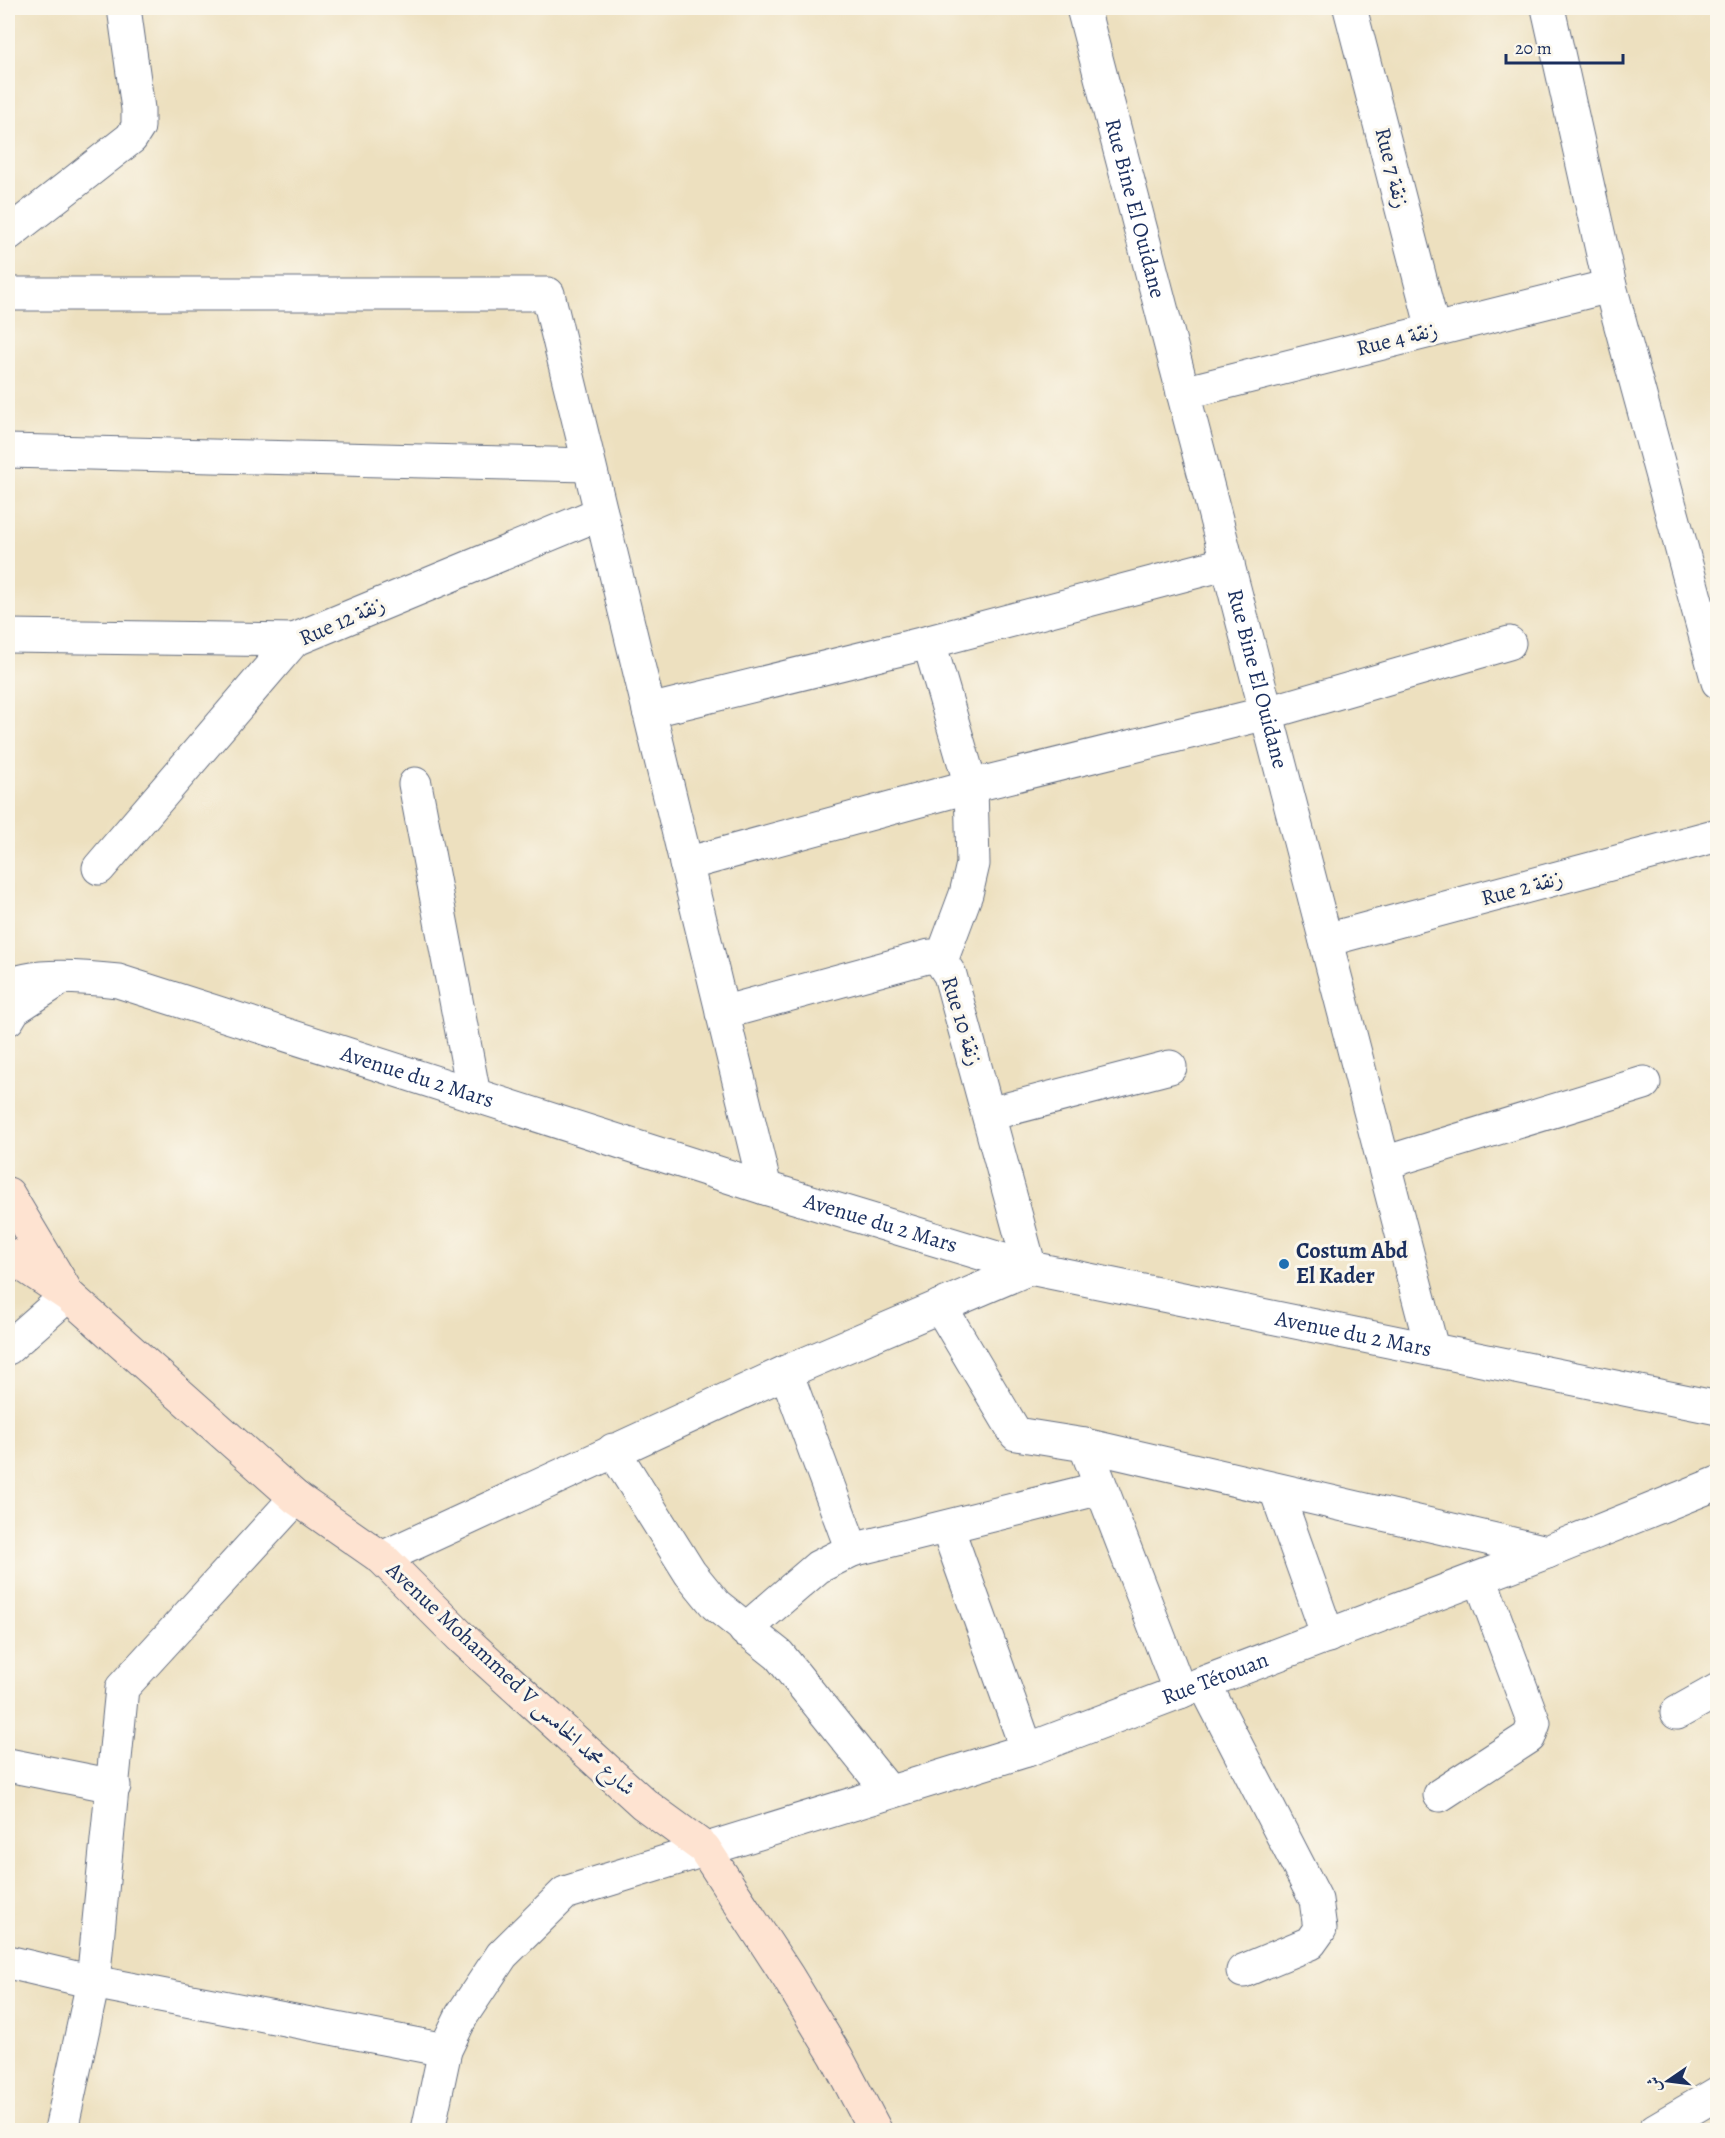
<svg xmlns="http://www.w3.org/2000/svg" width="1725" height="2138" font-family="Alegreya,Amiri,serif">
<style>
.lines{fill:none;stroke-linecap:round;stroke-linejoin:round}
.minor-casing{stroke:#646d80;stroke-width:35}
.tertiary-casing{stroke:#646d80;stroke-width:35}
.secondary-casing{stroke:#646d80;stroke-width:35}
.minor{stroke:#fff;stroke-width:33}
.tertiary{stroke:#fff;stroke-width:33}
.secondary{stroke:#fee3d1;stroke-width:33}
.poi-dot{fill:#1f6fb2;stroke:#fbf7ec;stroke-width:2}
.labels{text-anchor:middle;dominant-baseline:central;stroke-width:6;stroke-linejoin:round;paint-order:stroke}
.street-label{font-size:22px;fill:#1b2f5e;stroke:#fbf7ec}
.poi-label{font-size:22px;font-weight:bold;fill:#1b2f5e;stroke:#fbf7ec;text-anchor:start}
</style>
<rect width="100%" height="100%" fill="#fbf7ec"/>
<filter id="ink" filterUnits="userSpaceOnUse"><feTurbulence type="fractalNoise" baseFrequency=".0167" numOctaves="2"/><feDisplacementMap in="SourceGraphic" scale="12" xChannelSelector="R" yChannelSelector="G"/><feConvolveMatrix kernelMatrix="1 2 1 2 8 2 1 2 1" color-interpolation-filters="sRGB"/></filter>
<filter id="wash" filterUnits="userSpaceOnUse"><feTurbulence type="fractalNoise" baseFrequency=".008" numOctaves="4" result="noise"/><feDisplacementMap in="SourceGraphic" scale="24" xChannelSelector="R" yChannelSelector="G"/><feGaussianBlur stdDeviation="1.35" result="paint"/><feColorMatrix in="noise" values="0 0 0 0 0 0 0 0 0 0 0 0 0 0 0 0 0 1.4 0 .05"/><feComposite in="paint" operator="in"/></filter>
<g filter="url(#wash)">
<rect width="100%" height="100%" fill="#ede0bf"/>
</g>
<g filter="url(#ink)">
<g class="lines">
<!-- minor casing -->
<g class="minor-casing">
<g id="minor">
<path id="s1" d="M1083,8L1432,1349"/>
<path d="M1350,8L1433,329"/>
<path d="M1548,8L1610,286L1718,682"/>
<path d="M8,234L131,138L138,127V109L124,8"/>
<path d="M8,294H548L765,1188"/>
<path d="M1183,393L1610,286"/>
<path d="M8,451L589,465"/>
<path d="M8,636L294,640"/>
<path d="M929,642L971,786L973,864L966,894L941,961"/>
<path d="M649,711L929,642L1228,563"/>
<path d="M415,784L474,1095"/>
<path d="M686,864L971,786L1267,713L1509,643"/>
<path d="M99,868L294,640L601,513"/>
<path d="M1326,940L1718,835"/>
<path d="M989,1114L1170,1067"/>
<path d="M1384,1163L1644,1083"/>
<path d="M940,1306L1016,1434L1085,1445L1180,1692"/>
<path d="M8,1348L68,1295"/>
<path d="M786,1372L852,1550"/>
<path d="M1085,1445L1547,1552"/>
<path d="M613,1450L690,1573L716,1605L779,1655L889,1792"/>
<path d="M1276,1490L1328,1636"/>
<path d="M947,1527L1027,1750"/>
<path d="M382,1558L786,1372L1030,1268L950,975L941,961L930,956L722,1013"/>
<path d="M745,1630L818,1567L852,1550L1101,1488"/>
<path d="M1204,1683L1316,1900L1320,1929L1310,1943L1243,1971"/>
<path d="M1677,1713L1718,1690"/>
<path d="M8,1765L114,1786"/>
<path d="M1440,1795L1529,1737L1534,1723L1480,1578"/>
<path d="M8,1962L93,1982L445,2050"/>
<path d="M61,2130L93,1982L122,1688L296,1498"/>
<path id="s2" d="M428,2130L445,2050L462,2015L502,1955L565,1893L1027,1750L1547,1552L1718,1483"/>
<path d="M1655,2130L1718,2093"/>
</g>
</g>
<!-- tertiary casing -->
<g class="tertiary-casing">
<g id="tertiary">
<path id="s3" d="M8,987C29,972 91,978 118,981L765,1188L1030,1268L1718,1408"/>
<path d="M8,1019L14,1009L54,983"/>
</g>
</g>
<!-- secondary casing -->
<g class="secondary-casing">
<path id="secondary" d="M8,1194L64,1288
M8,1255L68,1295L296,1498L382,1558L461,1637L644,1804L704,1848L788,1977L836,2056L875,2130"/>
</g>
<!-- minor -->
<use href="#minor" class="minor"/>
<!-- tertiary -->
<use href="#tertiary" class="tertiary"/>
<!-- secondary -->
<use href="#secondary" class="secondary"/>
</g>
</g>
<!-- markers -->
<circle class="poi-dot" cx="1284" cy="1264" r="6"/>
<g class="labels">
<!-- street labels -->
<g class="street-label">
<text transform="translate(1392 168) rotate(76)">Rue 7 زنقة</text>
<text stroke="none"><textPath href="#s1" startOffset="207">Rue Bine El Ouidane</textPath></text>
<text transform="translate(1397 339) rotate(-14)">Rue 4 زنقة</text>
<text transform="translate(342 621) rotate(-24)">Rue 12 زنقة</text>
<text stroke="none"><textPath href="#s1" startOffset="693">Rue Bine El Ouidane</textPath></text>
<text transform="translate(1522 888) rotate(-15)">Rue 2 زنقة</text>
<text transform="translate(962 1021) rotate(73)">Rue 10 زنقة</text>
<text stroke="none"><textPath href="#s3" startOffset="426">Avenue du 2 Mars</textPath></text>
<text stroke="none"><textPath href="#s3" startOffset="912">Avenue du 2 Mars</textPath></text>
<text stroke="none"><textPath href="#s3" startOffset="1398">Avenue du 2 Mars</textPath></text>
<text transform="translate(511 1679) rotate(43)">Avenue Mohammed V شارع محمد الخامس</text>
<text stroke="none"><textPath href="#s2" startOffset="966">Rue Tétouan</textPath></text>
</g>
<!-- poi labels -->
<g class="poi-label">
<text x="1296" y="1251">Costum Abd<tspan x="1296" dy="25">El Kader</tspan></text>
</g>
</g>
<!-- margin -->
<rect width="1725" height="2138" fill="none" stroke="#fbf7ec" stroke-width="30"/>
<!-- north arrow -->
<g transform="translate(1668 2081) rotate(256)" stroke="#fbf7ec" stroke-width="4.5" paint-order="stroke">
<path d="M0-4.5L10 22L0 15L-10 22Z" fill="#1b2f5e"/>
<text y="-9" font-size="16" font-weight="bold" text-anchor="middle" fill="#1b2f5e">ش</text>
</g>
<!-- scale -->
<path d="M1506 54v9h117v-9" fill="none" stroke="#1b2f5e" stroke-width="3"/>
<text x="1515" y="54" font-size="18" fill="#1b2f5e" stroke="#fbf7ec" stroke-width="4.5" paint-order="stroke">20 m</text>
</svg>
